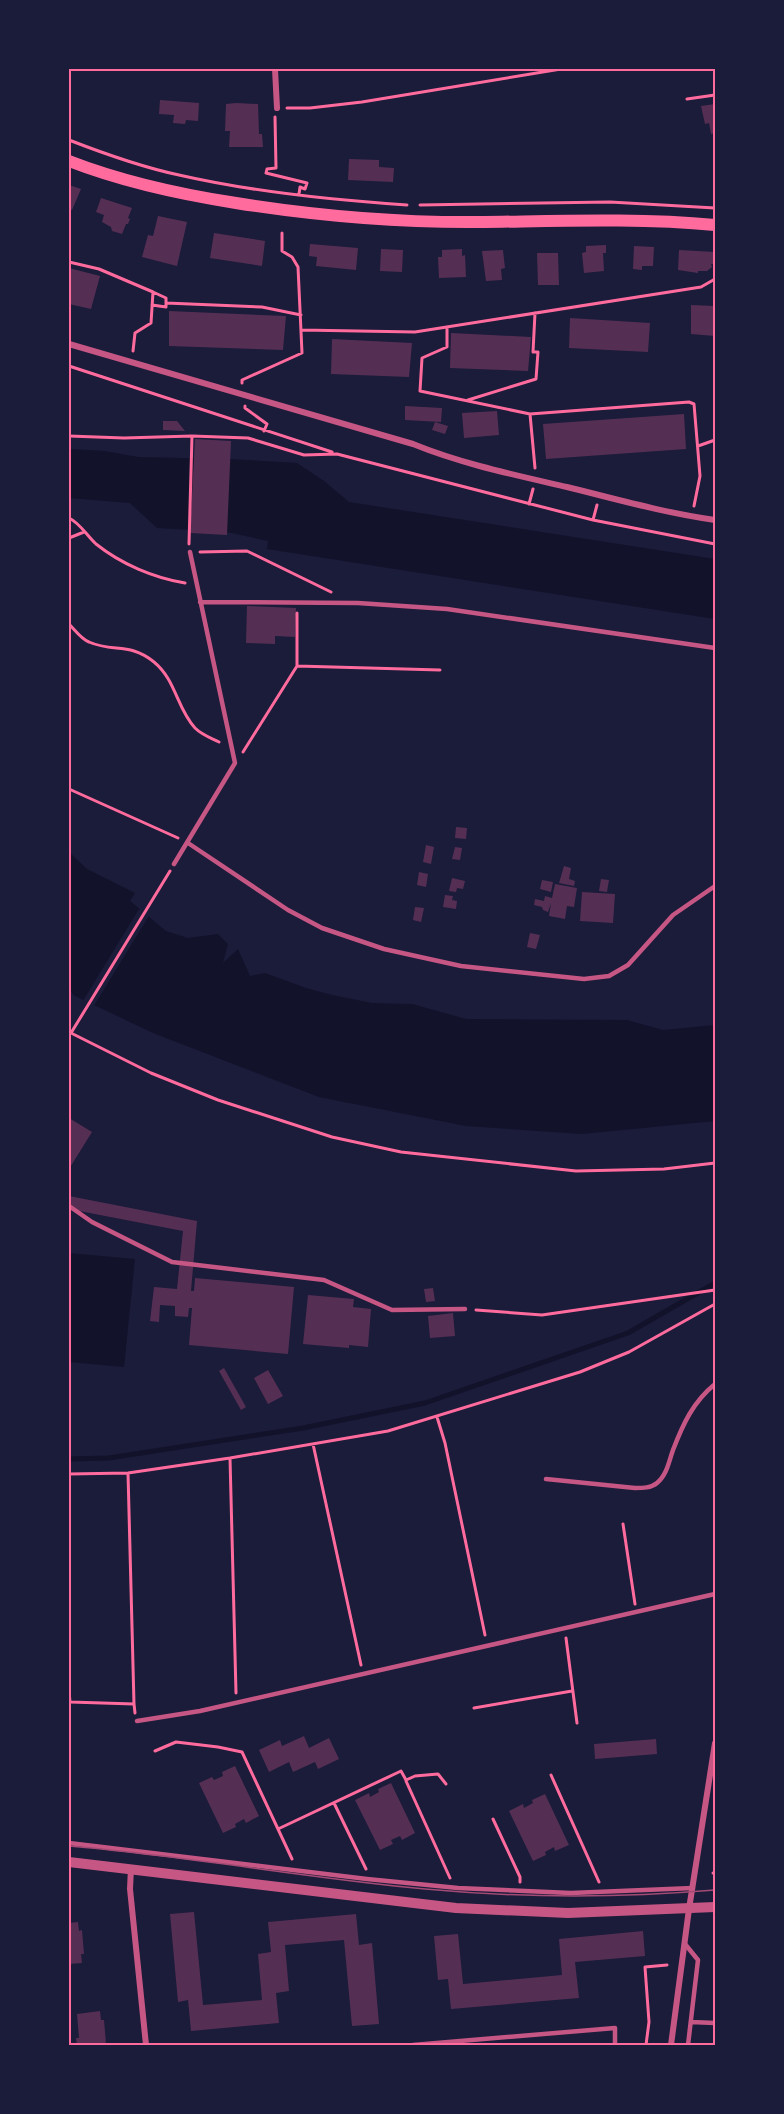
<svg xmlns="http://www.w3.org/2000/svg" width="784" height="2114" font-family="Ubuntu,sans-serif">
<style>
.water{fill:#12122b}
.pier{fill:#1b1b3a}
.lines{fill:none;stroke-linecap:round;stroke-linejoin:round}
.stream{stroke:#12122b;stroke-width:5}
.building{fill:#542f53}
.path{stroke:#ff6b9d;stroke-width:3}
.service{stroke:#c65784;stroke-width:4.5}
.minor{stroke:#c65784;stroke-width:6}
.tertiary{stroke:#c65784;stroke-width:10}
.secondary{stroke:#ff6b9d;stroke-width:12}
.tram{stroke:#a44b75;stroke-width:1.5}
.neatline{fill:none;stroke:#ff6b9d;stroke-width:2}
</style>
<rect width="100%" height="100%" fill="#1b1b3a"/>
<!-- water -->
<path class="water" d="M69,449L105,451L138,457L230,459L297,463L324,481L349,502L715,559V619L267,549L268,541L227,532L157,528L130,503L69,498Z
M69,852L87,869L135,893L130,901L166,931L188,938L218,934L228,944L223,963L238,949L250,976L265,973L306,988L332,995L372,1003L412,1004L466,1019L627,1020L663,1030L715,1025V1121L582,1134L466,1126L319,1097L153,1033L73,995L69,986Z
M69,1253L135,1259L124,1367L69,1362Z"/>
<!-- pier -->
<path class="pier" d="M141,906L150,914L92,1009L81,1004Z"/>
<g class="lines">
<!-- stream -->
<path class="stream" d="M69,1459L109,1458L303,1428L425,1403L628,1333L715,1283"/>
</g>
<!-- building -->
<path class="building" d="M160,100L199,103L198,121L186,120L185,124L173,123L174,115L159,114Z
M236,103L258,104L259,134H262L263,147H229L230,131H225L226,104Z
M715,104V133L711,134L709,123L705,124L701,106Z
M349,159L379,160V167L394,168L393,182L348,180Z
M69,185L81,189L72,210L69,209Z
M101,198L132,208L128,218L130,219L128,224H126L122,234L112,231L111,227L102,222L104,215L96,212Z
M158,216L187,222L177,266L142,257L148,235L153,236Z
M214,233L265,241L262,266L210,258Z
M310,244L358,248L356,270L316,266L317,257L309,256Z
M606,245V253H603L604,271L584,273L582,253L586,252V246Z
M634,246L654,247L653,266H642V270L633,269Z
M381,249L403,250L402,272L380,271Z
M462,249V256L465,255L466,277L439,278L438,257H442V250Z
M503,250L505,268L501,269L502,280L486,281L482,251Z
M679,250L715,252V264H711L712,267L707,271H698V273L678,270Z
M537,253H558L559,285H538Z
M69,268L100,276L91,309L69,304Z
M691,305L715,306V336L691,334Z
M169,311L286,316L283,350L169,346Z
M570,318L650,323L648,352L569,348Z
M451,333L531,337L528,371L450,368Z
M332,339L412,343L409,377L331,374Z
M405,406L442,408L441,422L405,420Z
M497,411L499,435L464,438L462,413Z
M684,414L686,449L546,459L543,424Z
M163,421H177L185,431L163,430Z
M435,422L448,426L445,434L432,430Z
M195,439L231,441L227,535L190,533Z
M247,606L296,608L295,637L275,636V644L246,643Z
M456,827L467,828L466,839L455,838Z
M426,845L434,847L431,864L423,862Z
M455,847L462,848L460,860L452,859Z
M564,866L571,868L569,879L575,881L574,886L559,883Z
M419,872L428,874L426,887L417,885Z
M452,878L465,881L463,889L457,888L456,892L449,891Z
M601,879L609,880L607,892L599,891Z
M542,880L553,882L551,892L540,889Z
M555,884L577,888L574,907L567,906L565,919L549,916L551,903L548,912L543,910L542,907L534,905L535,899L544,901L545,896L552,898Z
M582,892L615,894L613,923L580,921Z
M445,895L453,896L452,900L457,901L456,909L443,907Z
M415,907L424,908L421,922L413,920Z
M530,933L540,935L536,949L527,947Z
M69,1118L92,1132L69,1169Z
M69,1196L197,1221L191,1291H194L195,1278L294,1287L288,1354L189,1345L192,1308H189L188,1317L175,1316V1306L160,1305L159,1322L150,1321L154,1287L177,1289L183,1231L69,1209Z
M433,1288L435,1301L426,1302L424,1289Z
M308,1295L354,1299L353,1307L371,1309L368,1347L349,1345V1348L303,1344Z
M453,1313L455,1336L430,1338L428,1316Z
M224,1368L246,1407L241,1410L219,1371Z
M268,1370L283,1396L268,1404L254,1378Z
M304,1736L309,1748L329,1738L339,1759L318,1769L315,1762L293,1772L289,1762L269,1772L259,1750L280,1740L282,1746Z
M656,1739L657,1754L595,1759L594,1744Z
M235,1766L259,1816L246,1823L244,1819L235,1824L236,1827L223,1833L199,1783L212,1777L214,1780L223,1776L222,1772Z
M391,1783L415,1833L402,1840L400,1836L391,1840L393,1844L380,1850L355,1800L369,1793L370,1797L379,1792L378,1789Z
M545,1794L569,1845L555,1851L554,1847L545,1852L546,1855L533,1861L509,1811L523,1804L524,1808L533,1803L532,1800Z
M194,1912L203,2005L262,2000L258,1954L271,1952L268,1922L356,1914L359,1945L372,1943L379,2024L352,2026L344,1940L285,1945L289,1991L276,1993L279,2023L191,2031L188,2000L178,2002L170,1914Z
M78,1922L79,1931L82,1930L84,1954H81L82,1963L69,1964V1923Z
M643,1931L645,1956L575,1962L579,1998L451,2009L448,1979L438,1980L434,1936L458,1934L463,1984L562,1975L559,1939Z
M100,2011L101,2020H104L106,2044L77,2045L76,2038H79L77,2014Z"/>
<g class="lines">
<!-- path -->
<path class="path" d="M687,99L715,95
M287,108H310L362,102L561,69
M275,117L276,168L267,169L266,173L307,183L305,189L300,187L299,194
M69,140C105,154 141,167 179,175C253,192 331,200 407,205
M420,205L610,202L715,208
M69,262L99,269L153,292L151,323L135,333L133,351
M153,292L166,298V303
M152,305L166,307V303L262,307L301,315
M447,327V347L422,358L420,391L530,414L689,402L694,404L700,476L694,506
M301,330L415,332L701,287L715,279
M69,366L332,452
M242,383V380L302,353L298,267L292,257L282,251V233
M468,400L536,379L538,352H533L535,313
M245,406V408L267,424L264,431
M530,414L535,468
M69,436L124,438L192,436L248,438L304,455L337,454L593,520L715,544
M698,446L715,440
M529,504L533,489
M69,518C80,523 87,536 96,544C121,564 154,578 185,583
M593,520L597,505
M69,538L84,532
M189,544L192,436
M200,552L247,551L331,592
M69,624C75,630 81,639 89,642C114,653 129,642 154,662C176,680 177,709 195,728C202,735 211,738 219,742
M297,666V613
M243,752L297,666L440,670
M69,789L178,838
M69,1032L151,1073L218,1100L332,1137L401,1152L576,1171L664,1169L715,1163
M71,1033L170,871
M476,1310L542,1315L715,1290
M437,1417L445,1443L485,1635
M313,1444L361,1665
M230,1458L236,1693
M128,1473L134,1704
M69,1474L128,1473L230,1458L388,1431L580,1372L629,1352L715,1304
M623,1524L635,1604
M566,1638L577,1723
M69,1690L70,1702L134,1704L135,1713
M474,1708L572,1691
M155,1751L176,1742L218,1747L242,1752L292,1859
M551,1775L599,1882
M406,1781L450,1878
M334,1803L366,1869
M493,1819L520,1877V1882
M278,1829L401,1771L406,1780L415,1776L438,1774L446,1784
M713,1873H715
M646,2045L649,2022L645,1967L667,1965"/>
<!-- service -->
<path class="service" d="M200,602L358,603L447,609L715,648
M188,843L288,910L322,928L384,949L461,966L584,979L609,976L628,965L673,915L715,886
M174,864L235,763L190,552
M69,1206L92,1222L172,1262L324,1280L392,1310L465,1309
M546,1479L635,1488C643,1488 651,1488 657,1483C667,1475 669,1461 673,1450C683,1424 693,1402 715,1384
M137,1721L200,1711L715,1594
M69,1843L367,1879L458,1888L571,1893L693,1888
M685,1944L698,1960L688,2045
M691,2022L715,2023
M413,2045L615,2028V2045"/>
<!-- minor -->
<path class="minor" d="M275,69L277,108
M69,344L413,444C462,464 515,475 567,487C616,499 665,513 715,520
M131,1868L130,1889L146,2045
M671,2045L689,1909L715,1743"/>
<!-- tertiary -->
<path class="tertiary" d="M69,1862L456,1908L568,1913L715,1907"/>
<!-- secondary -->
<path class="secondary" d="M69,161C123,182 178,194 236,203C318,216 401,223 484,222C561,221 638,218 715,225"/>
<!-- tram -->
<path class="tram" d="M69,1846C188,1856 306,1878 425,1889C521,1898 619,1898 715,1890"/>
</g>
<!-- border -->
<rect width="784" height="2114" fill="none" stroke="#1b1b3a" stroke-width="141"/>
<rect x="70" y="70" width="644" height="1974" class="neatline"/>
</svg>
